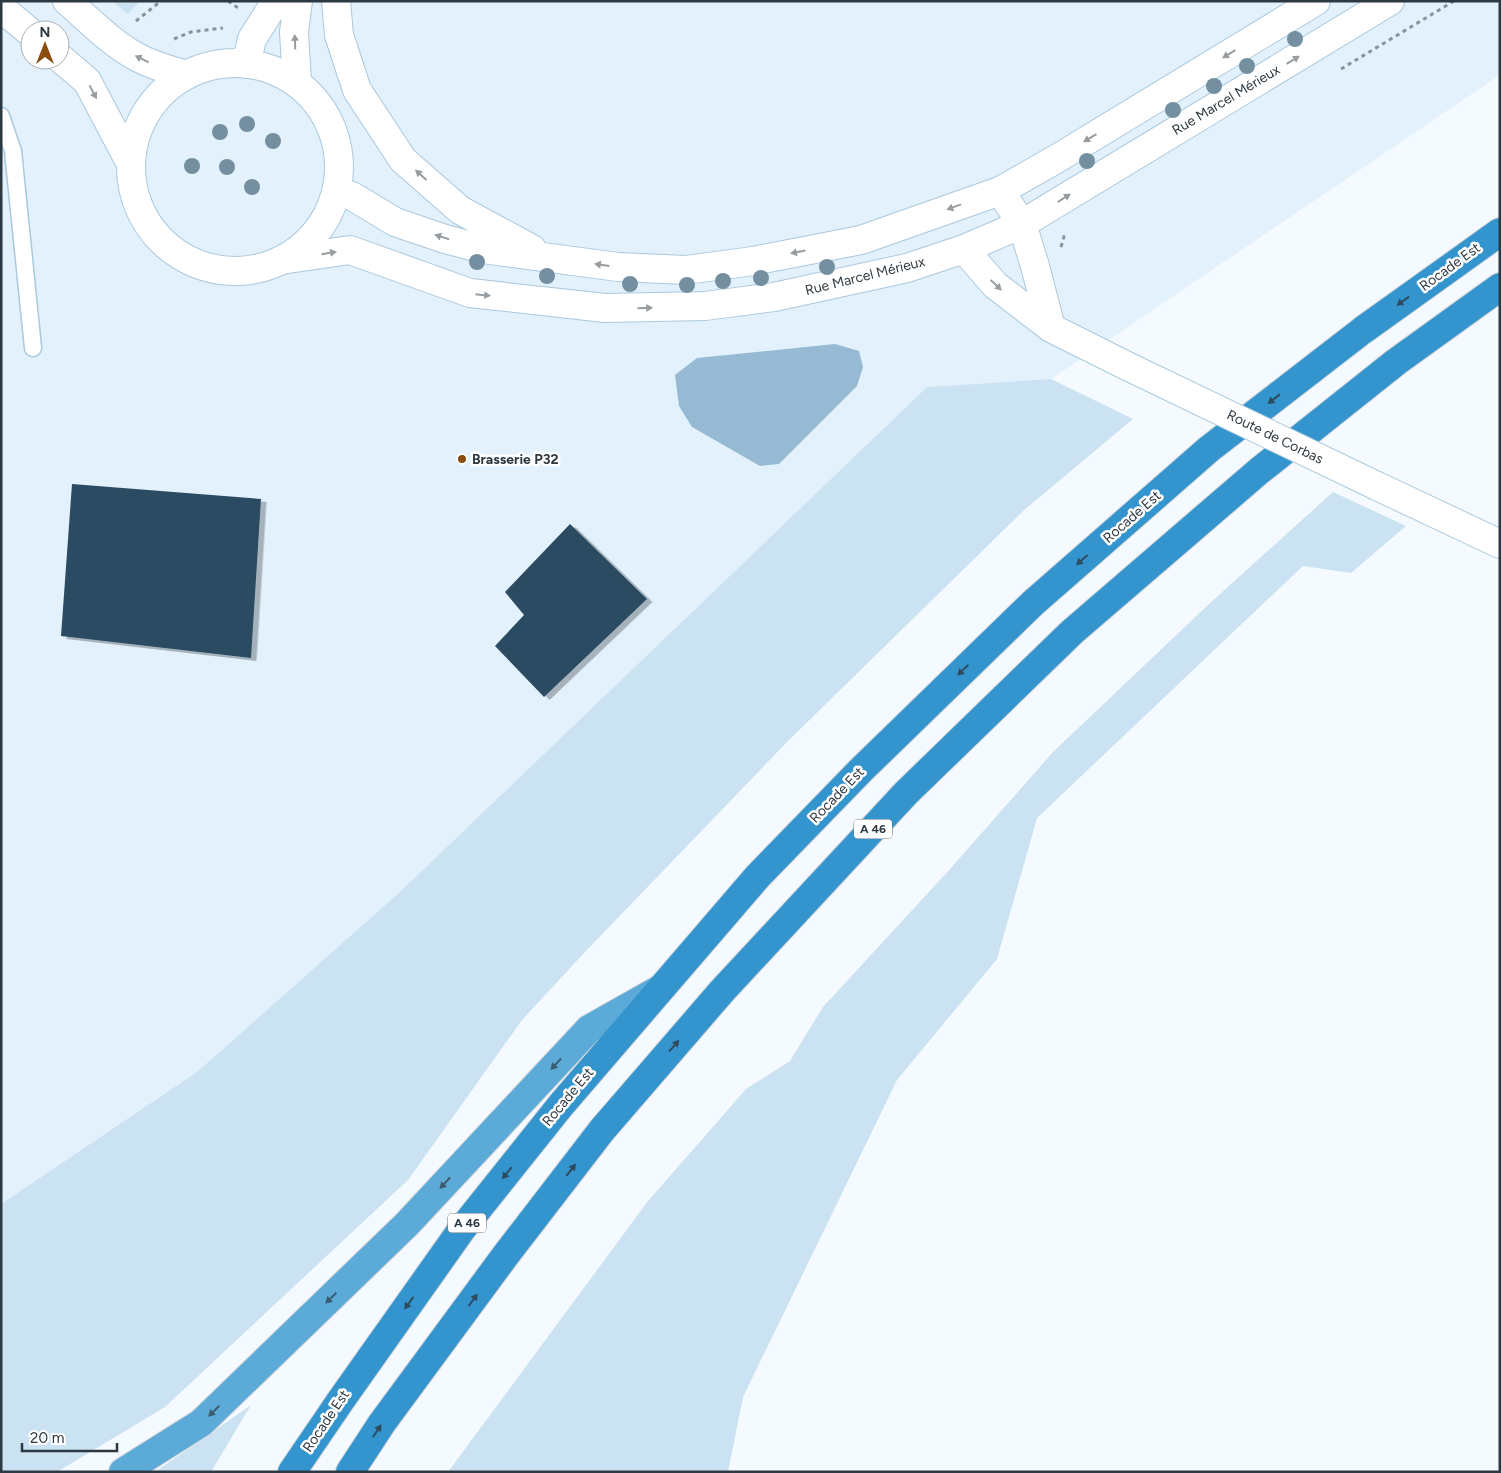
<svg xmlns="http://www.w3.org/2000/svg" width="1501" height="1473" font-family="Figtree,sans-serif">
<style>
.built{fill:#e2f1fc;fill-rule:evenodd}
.green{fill:#cbe2f2}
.water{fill:#96bad3}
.building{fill:#2c4c62;filter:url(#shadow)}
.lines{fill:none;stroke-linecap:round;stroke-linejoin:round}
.service-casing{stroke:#aac8de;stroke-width:19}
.minor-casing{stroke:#aac8de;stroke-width:30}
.trunk-casing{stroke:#d5d7d9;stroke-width:30}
.motorway-casing{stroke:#d5d7d9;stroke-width:30}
.path{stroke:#8a939a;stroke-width:3;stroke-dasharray:4 4;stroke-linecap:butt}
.service{stroke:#fff;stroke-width:16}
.minor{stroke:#fff;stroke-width:28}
.trunk{stroke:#5caad8;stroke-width:28}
.motorway{stroke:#3495ce;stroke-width:28}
.minor-bridge-casing{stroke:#aac8de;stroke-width:30;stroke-linecap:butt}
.minor-bridge{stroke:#fff;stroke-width:28}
.tree{fill:#7490a0}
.oneway{fill:#969ca0}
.oneway2{fill:#2e4b5e}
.oneway3{fill:#3b5b6f}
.poi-dot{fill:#8a4d0e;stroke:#fff;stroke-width:2}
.labels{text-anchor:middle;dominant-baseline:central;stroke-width:5;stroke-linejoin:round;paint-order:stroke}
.shield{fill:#fff;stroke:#6c747b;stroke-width:1}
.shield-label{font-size:12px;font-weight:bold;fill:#2d3942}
.street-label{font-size:14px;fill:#2d3942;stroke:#fff}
.poi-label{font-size:14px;font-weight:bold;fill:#2d3942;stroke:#fff;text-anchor:start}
</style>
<defs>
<filter id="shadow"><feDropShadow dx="5.5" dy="3" stdDeviation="0" flood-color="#0004"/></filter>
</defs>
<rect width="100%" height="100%" fill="#f4faff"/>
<!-- built -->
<path class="built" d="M1,1H1500V75L1051,379L927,387L401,891L197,1072L1,1204ZM30,30H60V60H30Z"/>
<!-- green -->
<path class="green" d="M112,1H140L128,14Z
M1051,379L1133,419L1023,511L787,742L585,952L522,1020L408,1180L165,1407L57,1472H1V1204L197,1072L401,891L927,387Z
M1333,492L1406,526L1351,573L1303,566L1037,818L997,959L897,1080L743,1397L728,1472H448L648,1201L746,1089L790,1061L823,1007L951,868L1053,752L1209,604Z
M251,1405L211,1472H155Z"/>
<!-- water -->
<path class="water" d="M835,344L859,351L863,367L857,386L779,464L760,466L692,427L679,406L675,375L697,358Z"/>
<!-- building -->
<path class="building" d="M72,484L261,499L251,658L61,636Z
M570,524L647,599L544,697L495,646L524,615L505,592Z"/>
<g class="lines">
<!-- service casing -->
<g class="service-casing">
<path id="service" d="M1,116L13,151L33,348"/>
</g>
<!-- minor casing -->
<g class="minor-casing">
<path id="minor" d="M67,1C89,20 111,43 137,57C153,66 170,70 187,75
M336,1L339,35L357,90L403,160L460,210L532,249
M1,8L30,32
M60,58L87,81L131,164
M131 167a104 104 0 1 1 208 0a104 104 0 1 1-208 0Z
M246,64L252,39L276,1
M297,83L294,32L298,1
M336,191L352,196L395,222L445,239L483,249L618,267L686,270L753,261L861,240L1000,191L1058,158L1316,1
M1000,191L1022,224L1035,266L1051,328
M964,249L995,285L1051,328L1127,366
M281,260L350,250L470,293L605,308L705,306L774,297L907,268L964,249L1022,224L1390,1
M1377,486L1500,544"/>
</g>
<!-- trunk casing -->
<g class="trunk-casing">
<path id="trunk" d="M123,1472L201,1423L407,1224L589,1029L660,989"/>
</g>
<!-- motorway casing -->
<g class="motorway-casing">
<path id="motorway" d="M292,1472L341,1400L462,1229L561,1105L758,876L861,770L1033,603L1209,449L1363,330L1500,232
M350,1472L382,1423L505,1256L602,1130L722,991L906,793L1072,632L1259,471L1396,362L1500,287"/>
</g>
<!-- path -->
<path class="path" d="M228,1L238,8
M136,21L161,1
M174,39L191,32L223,28
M1341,69L1454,1
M1061,247L1065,233"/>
<!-- service -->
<use href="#service" class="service"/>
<!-- minor -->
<use href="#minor" class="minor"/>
<!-- trunk -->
<use href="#trunk" class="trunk"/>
<!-- motorway -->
<use href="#motorway" class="motorway"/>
<!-- minor-bridge casing -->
<g class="minor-bridge-casing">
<path id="minor-bridge" d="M1127,366L1377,486"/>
</g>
<!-- minor-bridge -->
<use href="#minor-bridge" class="minor-bridge"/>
</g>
<!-- trees -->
<g class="tree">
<circle cx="1295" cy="39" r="8"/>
<circle cx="1247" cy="66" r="8"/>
<circle cx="1214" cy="86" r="8"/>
<circle cx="1173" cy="110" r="8"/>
<circle cx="247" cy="124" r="8"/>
<circle cx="220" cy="132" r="8"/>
<circle cx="273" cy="141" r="8"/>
<circle cx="1087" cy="161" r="8"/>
<circle cx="192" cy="166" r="8"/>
<circle cx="227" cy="167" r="8"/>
<circle cx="252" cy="187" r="8"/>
<circle cx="477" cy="262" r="8"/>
<circle cx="827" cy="267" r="8"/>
<circle cx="547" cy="276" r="8"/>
<circle cx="761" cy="278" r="8"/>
<circle cx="723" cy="281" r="8"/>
<circle cx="630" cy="284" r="8"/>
<circle cx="687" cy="285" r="8"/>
</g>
<!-- one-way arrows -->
<defs><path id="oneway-solid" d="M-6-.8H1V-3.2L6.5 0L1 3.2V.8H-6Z" transform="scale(1.25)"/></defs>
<g class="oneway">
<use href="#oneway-solid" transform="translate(295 42) rotate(-92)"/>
<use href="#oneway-solid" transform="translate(1229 54) rotate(149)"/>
<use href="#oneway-solid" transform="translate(142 59) rotate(-154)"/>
<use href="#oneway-solid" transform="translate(1293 60) rotate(-31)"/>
<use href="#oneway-solid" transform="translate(93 92) rotate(62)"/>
<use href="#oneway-solid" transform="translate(1090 138) rotate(149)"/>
<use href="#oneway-solid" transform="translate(421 175) rotate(-138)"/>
<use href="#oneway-solid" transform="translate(1064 198) rotate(-32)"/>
<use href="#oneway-solid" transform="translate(954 207) rotate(160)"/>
<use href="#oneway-solid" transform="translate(442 237) rotate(-163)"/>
<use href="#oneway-solid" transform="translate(798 252) rotate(169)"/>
<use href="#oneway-solid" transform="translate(329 253) rotate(-9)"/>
<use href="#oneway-solid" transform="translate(602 265) rotate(-172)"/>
<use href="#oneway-solid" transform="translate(996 285) rotate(43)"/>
<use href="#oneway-solid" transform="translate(483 295) rotate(6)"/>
<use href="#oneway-solid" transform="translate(645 308) rotate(-1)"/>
</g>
<g class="oneway2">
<use href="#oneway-solid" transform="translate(1403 301) rotate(144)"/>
<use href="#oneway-solid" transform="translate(1274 399) rotate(142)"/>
<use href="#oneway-solid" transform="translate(1082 560) rotate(139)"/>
<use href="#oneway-solid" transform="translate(963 670) rotate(136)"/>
<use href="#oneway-solid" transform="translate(674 1046) rotate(-49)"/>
<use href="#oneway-solid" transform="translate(571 1170) rotate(-52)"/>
<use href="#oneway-solid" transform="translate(507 1173) rotate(129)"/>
<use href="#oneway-solid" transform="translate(473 1300) rotate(-54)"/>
<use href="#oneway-solid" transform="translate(409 1303) rotate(126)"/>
<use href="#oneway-solid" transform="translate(377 1431) rotate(-56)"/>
</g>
<g class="oneway3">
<use href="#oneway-solid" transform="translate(556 1064) rotate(133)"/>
<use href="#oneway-solid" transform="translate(445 1183) rotate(133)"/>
<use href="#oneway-solid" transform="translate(331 1298) rotate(136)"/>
<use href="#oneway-solid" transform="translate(214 1411) rotate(136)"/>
</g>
<!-- markers -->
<circle class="poi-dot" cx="462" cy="459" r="5"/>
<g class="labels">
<!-- shield labels -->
<g class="shield">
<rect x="854" y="819.5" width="38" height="19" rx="4"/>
<rect x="448" y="1213.5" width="38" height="19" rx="4"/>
</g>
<g class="shield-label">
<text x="873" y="829">A 46</text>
<text x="467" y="1223">A 46</text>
</g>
<!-- street labels -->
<g class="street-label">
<text transform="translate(1226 100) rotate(-31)">Rue Marcel Mérieux</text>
<text transform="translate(1450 267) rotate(-36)">Rocade Est</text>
<text transform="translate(865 276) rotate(-14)">Rue Marcel Mérieux</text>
<text transform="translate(1275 437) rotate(26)">Route de Corbas</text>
<text transform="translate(1132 517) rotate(-41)">Rocade Est</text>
<text transform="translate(837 795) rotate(-46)">Rocade Est</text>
<text transform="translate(568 1097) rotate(-50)">Rocade Est</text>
<text transform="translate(326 1421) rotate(-56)">Rocade Est</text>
</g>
<!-- poi labels -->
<g class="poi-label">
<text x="472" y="459">Brasserie P32</text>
</g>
</g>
<!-- border -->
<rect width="1501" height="1473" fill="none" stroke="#2d3942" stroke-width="5"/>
<!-- north arrow -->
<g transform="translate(45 45)"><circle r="24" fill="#ffffff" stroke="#abb0b3"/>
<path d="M0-4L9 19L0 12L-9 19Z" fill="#8a4d0e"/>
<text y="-8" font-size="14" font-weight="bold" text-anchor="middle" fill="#2d3942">N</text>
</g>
<!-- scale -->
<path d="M22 1443v8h95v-8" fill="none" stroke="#2d3942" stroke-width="2.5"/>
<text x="30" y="1443" font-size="15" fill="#2d3942" stroke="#ffffff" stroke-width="4" paint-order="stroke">20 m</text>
</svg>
